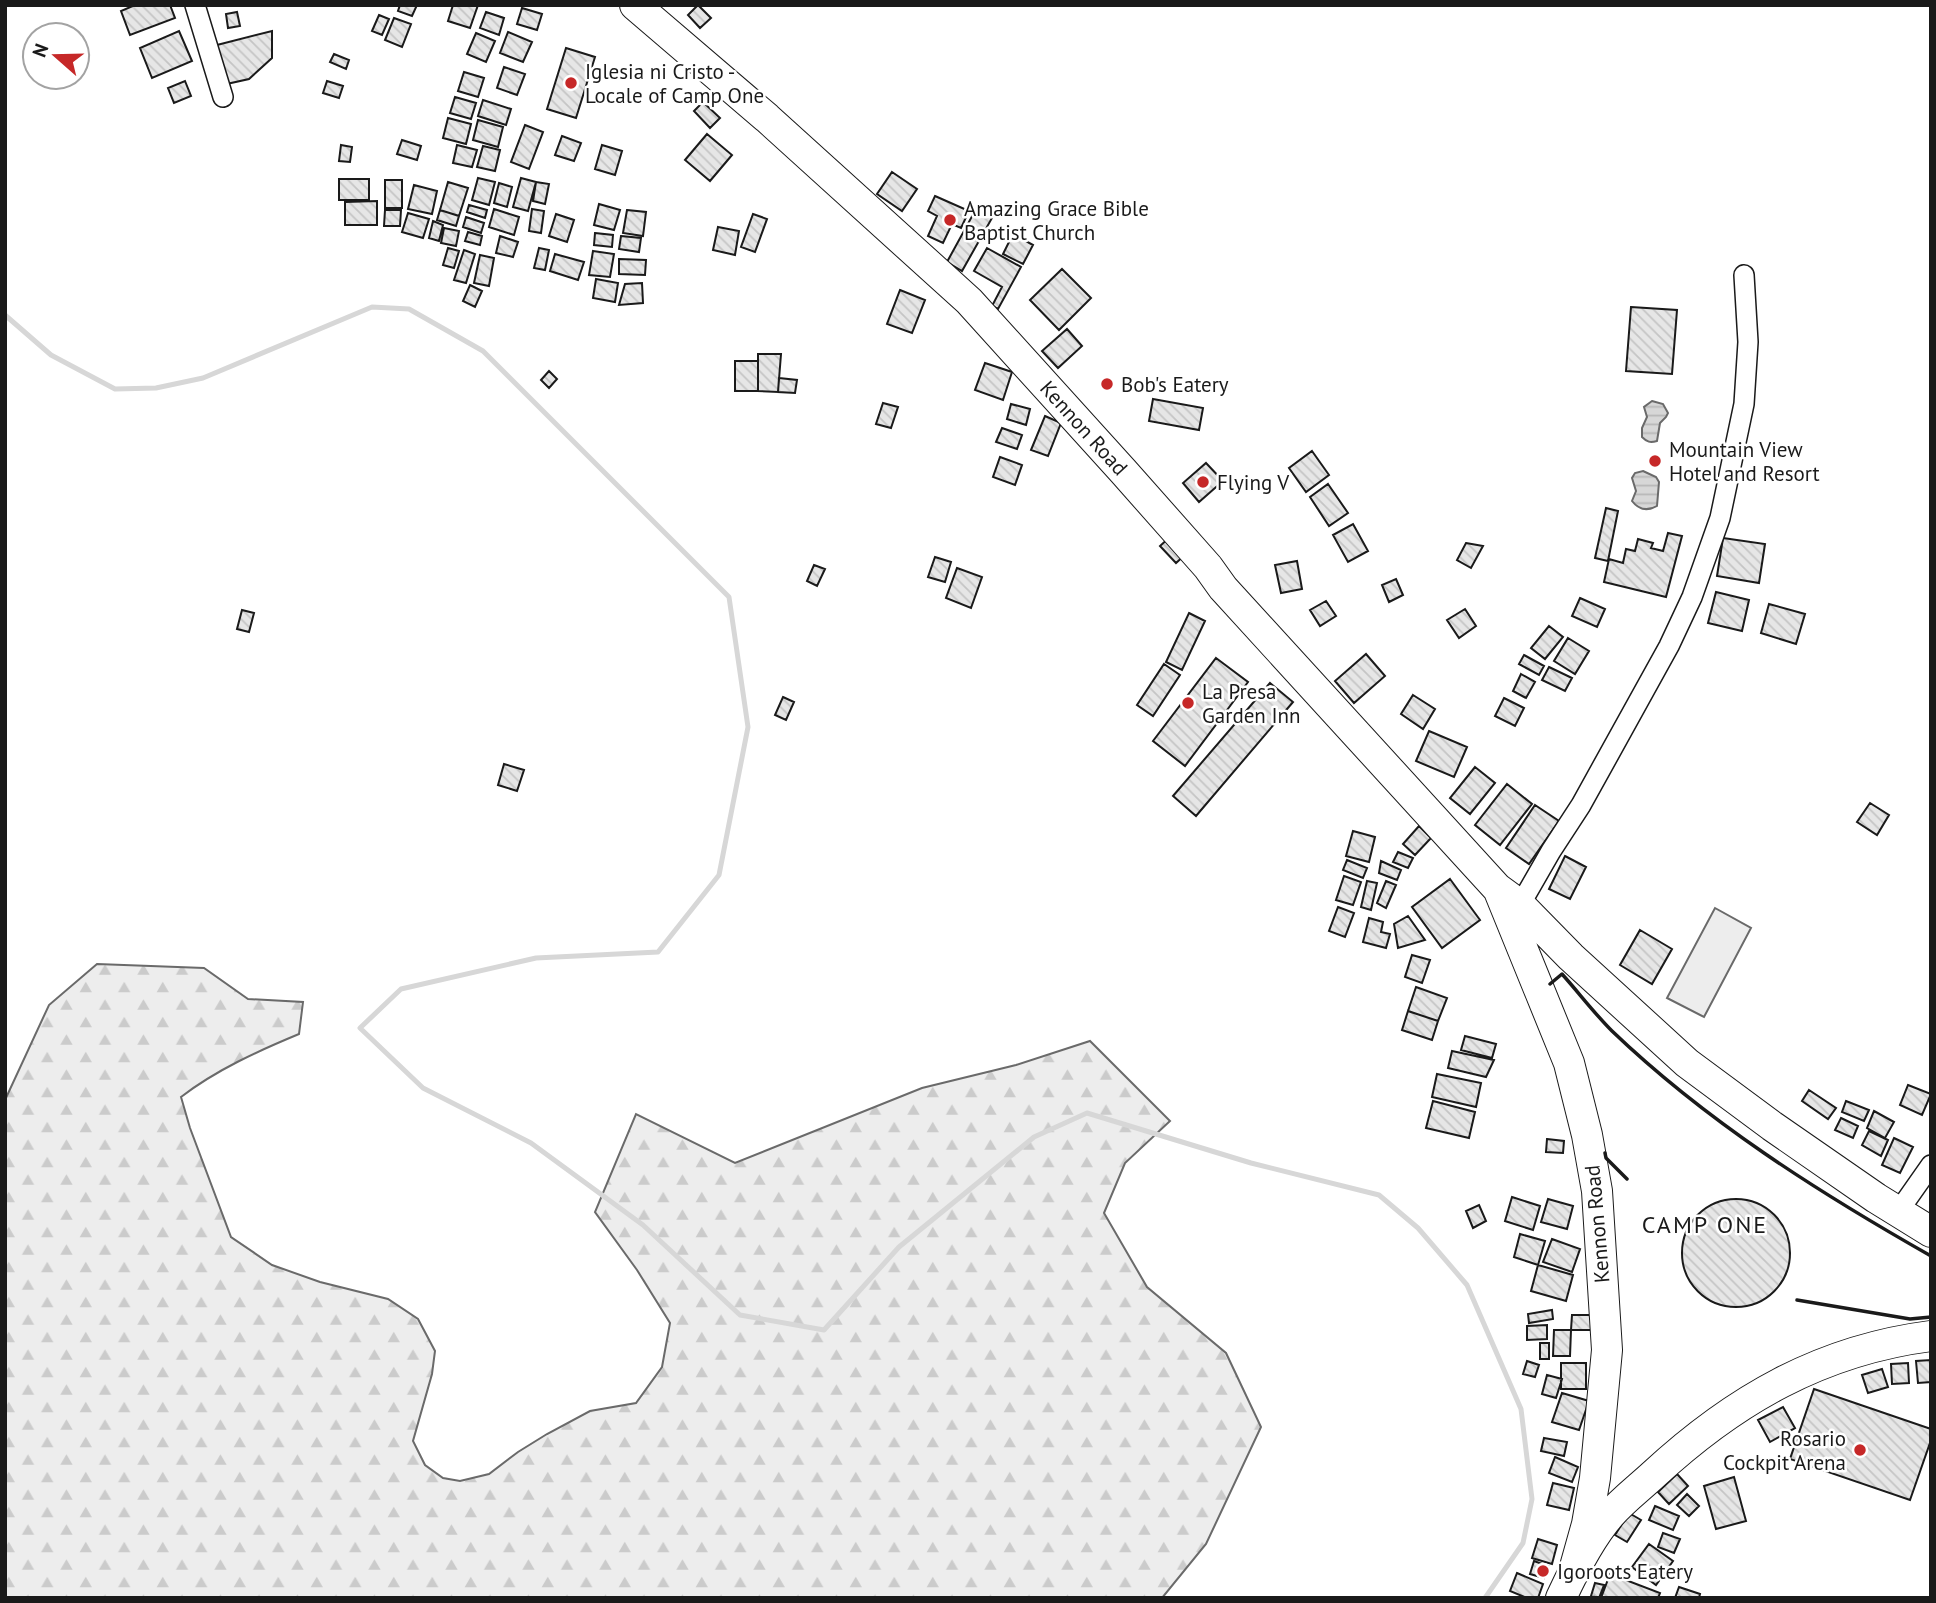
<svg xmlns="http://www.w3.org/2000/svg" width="1936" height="1603" font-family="'PT Sans',sans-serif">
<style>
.forest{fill:url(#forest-firs);stroke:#6a6a6a;stroke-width:2}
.built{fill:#ededed;stroke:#6a6a6a;stroke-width:2}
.water{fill:url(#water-rules);stroke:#6a6a6a;stroke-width:2}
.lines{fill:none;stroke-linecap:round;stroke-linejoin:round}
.stream{stroke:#d7d7d7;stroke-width:5}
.building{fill:url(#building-back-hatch);stroke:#1a1a1a;stroke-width:2}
.minor-casing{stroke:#1a1a1a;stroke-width:22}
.highway-casing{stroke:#1a1a1a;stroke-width:32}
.minor{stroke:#fff;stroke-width:19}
.highway{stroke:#fff;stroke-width:30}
.wall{stroke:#1a1a1a;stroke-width:3.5}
.poi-dot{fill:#c62828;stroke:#fff;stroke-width:2.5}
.labels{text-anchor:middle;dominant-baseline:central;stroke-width:5;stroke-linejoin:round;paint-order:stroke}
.poi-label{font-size:21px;fill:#1a1a1a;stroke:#fff;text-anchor:start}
.street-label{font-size:21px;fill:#1a1a1a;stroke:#fff}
.quarter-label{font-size:24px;letter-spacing:2px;fill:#1a1a1a;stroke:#fff}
</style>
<defs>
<pattern id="forest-firs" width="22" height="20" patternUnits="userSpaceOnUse" patternTransform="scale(1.75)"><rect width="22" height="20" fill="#ededed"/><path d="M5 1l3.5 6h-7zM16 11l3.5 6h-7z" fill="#cbcbcb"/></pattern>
<pattern id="water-rules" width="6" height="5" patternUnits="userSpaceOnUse" patternTransform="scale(1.75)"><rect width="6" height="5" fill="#d7d7d7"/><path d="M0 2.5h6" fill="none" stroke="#b8b8b8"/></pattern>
<pattern id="building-back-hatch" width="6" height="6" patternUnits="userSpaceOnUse" patternTransform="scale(1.75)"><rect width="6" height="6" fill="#e6e6e6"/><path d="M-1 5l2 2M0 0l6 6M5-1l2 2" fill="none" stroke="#c5c5c5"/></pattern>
</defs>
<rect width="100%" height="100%" fill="#fff"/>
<!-- forest -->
<path class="forest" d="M97,964L204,968L248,999L303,1002L299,1034C258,1051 216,1070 181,1097L190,1128L231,1237L272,1265L320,1282L388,1299L418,1319L435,1351L432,1374L413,1441L425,1465L443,1478L460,1481L489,1474L518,1452L547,1434L590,1411L636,1403L662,1367L670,1323L637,1270L595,1212L636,1114L735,1163L922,1088L1016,1065L1090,1041L1170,1121L1125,1163L1104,1213L1147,1287L1226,1353L1261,1427L1206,1544L1162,1598H5V1100L49,1005Z"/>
<!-- built -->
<path class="built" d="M1715,908L1751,928L1704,1017L1667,998Z"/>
<!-- water -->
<path class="water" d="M1652,401L1663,404L1668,413L1666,417L1660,423L1657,441C1650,443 1647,442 1642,437V428L1647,417L1644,407Z
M1643,471L1656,477L1659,482L1657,506C1648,511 1639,510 1632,501L1636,491L1632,478L1635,473Z"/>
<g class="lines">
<!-- stream -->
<path class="stream" d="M5,315L51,355L115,389L156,388L203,378L372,307L409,309L483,351L729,597L748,727L719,875L658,952L536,958L401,989L360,1028L423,1088L531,1143L643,1225L740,1315L824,1330L899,1247L1034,1137L1087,1113L1251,1163L1379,1195L1418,1228L1467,1285L1521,1409L1532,1499L1523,1543L1485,1598"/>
</g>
<!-- building -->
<path class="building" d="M135,5H170L175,18L130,35L121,11Z
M400,5H417L412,16L398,11Z
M453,5H478L470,28L448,21Z
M698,5L711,18L700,28L688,15Z
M522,8L542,14L537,30L517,24Z
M237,12L240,26L228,28L226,14Z
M486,12L504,18L499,35L480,28Z
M379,15L389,19L382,35L372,31Z
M394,18L411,24L402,47L385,40Z
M179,31L192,61L152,78L140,48Z
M272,31V58L249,79L222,85L213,46Z
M508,32L532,42L523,62L500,53Z
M476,33L495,41L486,62L467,54Z
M566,48L595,57L576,118L547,109Z
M334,54L349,60L346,69L330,62Z
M504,67L525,74L517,95L497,88Z
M464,72L484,78L478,97L458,91Z
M185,81L191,96L174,103L168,88Z
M327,81L343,86L339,98L323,93Z
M455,97L476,103L471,119L450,113Z
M483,100L511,109L506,125L478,116Z
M703,102L720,118L710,128L694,111Z
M448,118L471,124L466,144L443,138Z
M478,120L503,127L498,147L473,140Z
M525,125L543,132L529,169L511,162Z
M707,134L732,155L710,181L685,160Z
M562,136L581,143L574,161L555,155Z
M402,140L421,146L417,160L397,154Z
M341,145L352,147L350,162L339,161Z
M457,145L477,150L472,167L453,163Z
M602,145L622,151L615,175L595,169Z
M483,146L500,150L495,171L477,167Z
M892,172L917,189L902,211L877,194Z
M478,178L495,182L489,205L472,200Z
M521,178L536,182L528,211L513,207Z
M339,179H369V200H339Z
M385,180H402V208H385Z
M448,182L468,188L459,216L440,210Z
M536,182L549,184L545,204L533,201Z
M499,183L512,187L507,207L494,203Z
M414,185L437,191L432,214L408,209Z
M935,196L969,211L961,228L952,224L943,243L928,236L937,216L928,211Z
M377,201V225H345V202Z
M599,204L620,210L614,230L594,225Z
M469,205L487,210L485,218L467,212Z
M494,209L519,217L514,235L489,227Z
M532,209L544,211L541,233L529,231Z
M976,209L992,218L962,271L947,262Z
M385,210H401L400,226H384Z
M440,210L459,216L456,226L437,220Z
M627,210L646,212L643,236L623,233Z
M408,213L429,219L423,238L402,232Z
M556,214L574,220L567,242L549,236Z
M753,214L767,219L755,252L741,247Z
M466,217L484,223L481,233L463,227Z
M433,221L443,225L439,241L429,238Z
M718,227L739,231L735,255L713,250Z
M444,228L459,231L456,246L441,243Z
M468,232L482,236L480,245L465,241Z
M595,233L613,235L612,247L594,245Z
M1013,234L1033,245L1023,264L1003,254Z
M500,236L518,242L513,257L496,253Z
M621,236L641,238L639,252L619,249Z
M448,248L459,251L454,268L443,265Z
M539,248L549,250L545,270L534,268Z
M987,248L1021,267L998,309L992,306L1002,287L974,271Z
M464,250L475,254L466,283L454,280Z
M593,251L614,254L610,277L589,275Z
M555,254L584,262L578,280L550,271Z
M480,255L494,258L489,286L474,283Z
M619,259L646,260L645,275L619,274Z
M1062,269L1091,298L1059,330L1030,300Z
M596,279L618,283L615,302L593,298Z
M642,283L643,303L619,305L625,284Z
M470,285L482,291L475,307L463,301Z
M900,290L925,300L912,333L887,324Z
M1631,307L1677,310L1672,374L1626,371Z
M1067,329L1082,346L1058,368L1042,351Z
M758,354H781L778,392L758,391Z
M735,361H758V391H735Z
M985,363L1012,372L1003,400L975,390Z
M549,371L557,379L549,388L541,380Z
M779,378L797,380L795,393L778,392Z
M1153,399L1203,408L1199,430L1149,421Z
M883,403L898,407L891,428L876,424Z
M1011,404L1030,409L1026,425L1007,419Z
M1045,416L1061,423L1048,456L1031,450Z
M1002,428L1022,435L1017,449L996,442Z
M1312,451L1329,475L1306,492L1289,468Z
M1000,457L1022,465L1015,485L993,477Z
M1206,463L1223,481L1199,502L1183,483Z
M1328,484L1348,513L1329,526L1310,497Z
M1606,508L1618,511L1608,561L1595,558Z
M1353,524L1368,551L1348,562L1333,535Z
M1668,533L1682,536L1666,597L1604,582L1609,559L1623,563L1626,549L1635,551L1638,539L1653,543L1651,548L1663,551Z
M1171,536L1186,554L1176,563L1160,546Z
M1723,538L1765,544L1759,583L1717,576Z
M1466,543L1483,546L1471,568L1457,560Z
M935,557L951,562L945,582L928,577Z
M1297,561L1302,589L1281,593L1275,565Z
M814,565L825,569L817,586L807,581Z
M957,568L982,577L971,608L946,598Z
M1396,579L1403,595L1389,602L1382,585Z
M1716,592L1749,600L1742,631L1708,623Z
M1580,598L1605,609L1597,627L1572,616Z
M1326,601L1336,616L1320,626L1310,610Z
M1769,604L1805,614L1796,644L1761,633Z
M1465,609L1476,626L1459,638L1447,620Z
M242,610L254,613L249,632L237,629Z
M1189,613L1205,621L1182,670L1166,662Z
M1549,626L1563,637L1545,659L1531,648Z
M1568,638L1589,651L1575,674L1554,661Z
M1366,654L1385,676L1354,703L1335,681Z
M1524,655L1544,666L1539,675L1519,664Z
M1216,658L1248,682L1185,766L1153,741Z
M1164,664L1180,675L1153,716L1137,705Z
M1549,667L1572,678L1565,691L1542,680Z
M1521,674L1535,682L1526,698L1513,691Z
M1270,683L1293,702L1196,816L1173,796Z
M1413,695L1435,709L1423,729L1401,714Z
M783,697L794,702L786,720L775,715Z
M1504,698L1524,708L1515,726L1495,716Z
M1429,731L1467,747L1454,777L1416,761Z
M504,764L524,770L517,791L498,785Z
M1475,767L1495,783L1470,814L1450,798Z
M1507,784L1532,804L1500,845L1475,825Z
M1870,803L1889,815L1877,835L1857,822Z
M1535,805L1559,821L1529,864L1506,848Z
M1419,826L1431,838L1415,855L1403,844Z
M1353,831L1375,837L1369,862L1346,856Z
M1398,852L1413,858L1408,868L1393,862Z
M1565,856L1586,867L1570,899L1549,889Z
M1347,860L1367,868L1363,878L1343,870Z
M1381,861L1401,870L1397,880L1379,873Z
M1344,876L1361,882L1353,905L1336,900Z
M1450,879L1480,920L1442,948L1412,907Z
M1367,881L1377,883L1371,910L1361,907Z
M1386,881L1396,885L1386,908L1377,903Z
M1338,907L1354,913L1345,937L1329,931Z
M1408,916L1425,940L1398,948L1394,924Z
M1369,918L1383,922L1381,932L1390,934L1386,948L1363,942Z
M1640,930L1672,949L1652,984L1620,965Z
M1412,955L1430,960L1422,983L1405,977Z
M1416,987L1447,998L1438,1021L1408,1011Z
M1408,1011L1438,1021L1432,1040L1402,1030Z
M1465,1036L1496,1044L1492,1058L1461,1050Z
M1452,1051L1494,1060L1486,1077L1448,1068Z
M1437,1074L1481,1083L1476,1107L1432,1097Z
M1908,1085L1931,1094L1922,1115L1900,1105Z
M1809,1090L1836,1108L1828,1119L1802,1101Z
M1433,1101L1475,1112L1469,1138L1426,1128Z
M1846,1101L1869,1110L1864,1121L1842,1112Z
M1874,1111L1894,1122L1885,1138L1867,1128Z
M1841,1118L1858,1126L1853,1138L1835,1130Z
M1869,1131L1888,1140L1881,1156L1862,1145Z
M1894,1138L1913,1147L1900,1173L1882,1165Z
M1547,1139L1564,1141L1563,1153L1546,1152Z
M1512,1197L1540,1206L1533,1230L1505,1221Z
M1682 1253a54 54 0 1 1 108 0a54 54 0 1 1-108 0Z
M1548,1199L1573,1206L1567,1229L1541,1222Z
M1479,1205L1486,1221L1473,1228L1466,1211Z
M1520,1234L1545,1241L1538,1265L1514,1257Z
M1552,1239L1580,1249L1572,1272L1543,1262Z
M1538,1265L1573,1275L1566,1301L1531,1291Z
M1552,1310L1553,1319L1529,1323L1528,1314Z
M1572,1315H1593V1330H1571Z
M1547,1325V1339L1527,1340V1326Z
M1554,1330H1571L1570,1356H1553Z
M1540,1343H1549V1359H1540Z
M1931,1360V1382L1918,1383L1916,1361Z
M1527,1361L1539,1365L1535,1377L1523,1374Z
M1561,1363H1586V1389H1561Z
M1908,1363L1909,1383L1892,1384L1891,1364Z
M1882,1369L1888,1387L1868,1393L1862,1375Z
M1547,1375L1562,1379L1556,1398L1542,1394Z
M1814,1389L1931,1429V1440L1910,1500L1790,1459Z
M1562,1393L1589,1401L1579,1430L1552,1422Z
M1783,1407L1795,1428L1770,1442L1758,1420Z
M1544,1438L1567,1442L1564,1456L1541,1451Z
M1555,1457L1578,1467L1572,1482L1549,1473Z
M1677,1474L1688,1486L1669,1504L1658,1492Z
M1734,1477L1746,1521L1716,1529L1704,1486Z
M1553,1483L1574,1488L1569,1510L1547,1505Z
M1687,1494L1699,1506L1689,1516L1677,1505Z
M1655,1506L1679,1516L1673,1530L1649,1520Z
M1629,1513L1641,1520L1627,1542L1615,1535Z
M1663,1533L1680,1539L1674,1553L1658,1547Z
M1538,1539L1557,1545L1552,1564L1532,1558Z
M1649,1544L1673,1561L1656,1585L1632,1567Z
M1534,1561L1548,1566L1544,1578L1530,1574Z
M1517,1573L1543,1584L1538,1598H1527L1510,1591Z
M1610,1574L1660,1593L1658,1598H1601Z
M1595,1583L1604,1585L1599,1598L1591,1596Z
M1679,1587L1700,1594L1699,1598H1675Z"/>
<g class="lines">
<!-- minor casing -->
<g class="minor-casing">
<path id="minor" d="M195,5L223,97
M1520,905L1551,851L1581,805L1669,646L1692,597L1720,518L1744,404L1748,342L1744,275
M1898,1212L1931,1165"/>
</g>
<!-- highway casing -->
<g class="highway-casing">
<path id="highway" d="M635,5L767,118L969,301L1123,471L1208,567L1223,588L1497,888L1520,905L1571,957L1687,1063L1772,1126L1876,1198L1931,1232
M1499,891L1569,1063L1587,1135L1597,1191L1607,1350L1595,1478L1587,1524L1573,1574
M1561,1598C1573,1572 1592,1536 1610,1515C1623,1500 1639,1488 1653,1475C1734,1400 1821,1350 1931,1336"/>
</g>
<!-- minor -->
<use href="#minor" class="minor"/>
<!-- highway -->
<use href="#highway" class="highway"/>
<!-- wall -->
<path class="wall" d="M1550,984L1562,974C1579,993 1594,1013 1612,1031C1706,1121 1818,1192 1931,1256
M1605,1153L1606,1158L1627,1179
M1797,1300L1910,1319L1931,1317"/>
</g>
<!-- markers -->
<g class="poi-dot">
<circle cx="571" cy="83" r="7"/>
<circle cx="950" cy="220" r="7"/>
<circle cx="1107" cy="384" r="7"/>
<circle cx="1655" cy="461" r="7"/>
<circle cx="1203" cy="482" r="7"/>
<circle cx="1188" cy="703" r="7"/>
<circle cx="1860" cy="1450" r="7"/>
<circle cx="1543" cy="1571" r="7"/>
</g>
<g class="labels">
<!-- poi labels -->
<g class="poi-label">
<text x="585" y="71">Iglesia ni Cristo -<tspan x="585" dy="24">Locale of Camp One</tspan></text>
<text x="964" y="208">Amazing Grace Bible<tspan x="964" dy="24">Baptist Church</tspan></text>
<text x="1121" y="384">Bob's Eatery</text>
<text x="1669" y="449">Mountain View<tspan x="1669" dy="24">Hotel and Resort</tspan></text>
<text x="1217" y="482">Flying V</text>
<text x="1202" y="691">La Presa<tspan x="1202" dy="24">Garden Inn</tspan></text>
<text x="1846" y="1438" text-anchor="end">Rosario<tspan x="1846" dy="24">Cockpit Arena</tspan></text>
<text x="1557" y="1571">Igoroots Eatery</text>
</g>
<!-- street labels -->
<g class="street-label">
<text transform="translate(1084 428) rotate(48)">Kennon Road</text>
<text transform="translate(1597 1224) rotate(-95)">Kennon Road</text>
</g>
<!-- quarter labels -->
<g class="quarter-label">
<text x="1705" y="1224">CAMP ONE</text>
</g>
</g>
<!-- border -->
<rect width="1936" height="1603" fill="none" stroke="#1a1a1a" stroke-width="14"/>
<!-- north arrow -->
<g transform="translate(56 56) rotate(290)"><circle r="33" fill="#ffffff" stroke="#a3a3a3" stroke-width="2"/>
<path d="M0-5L12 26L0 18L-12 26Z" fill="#c62828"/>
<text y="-10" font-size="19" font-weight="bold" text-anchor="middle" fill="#1a1a1a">N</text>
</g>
</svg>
